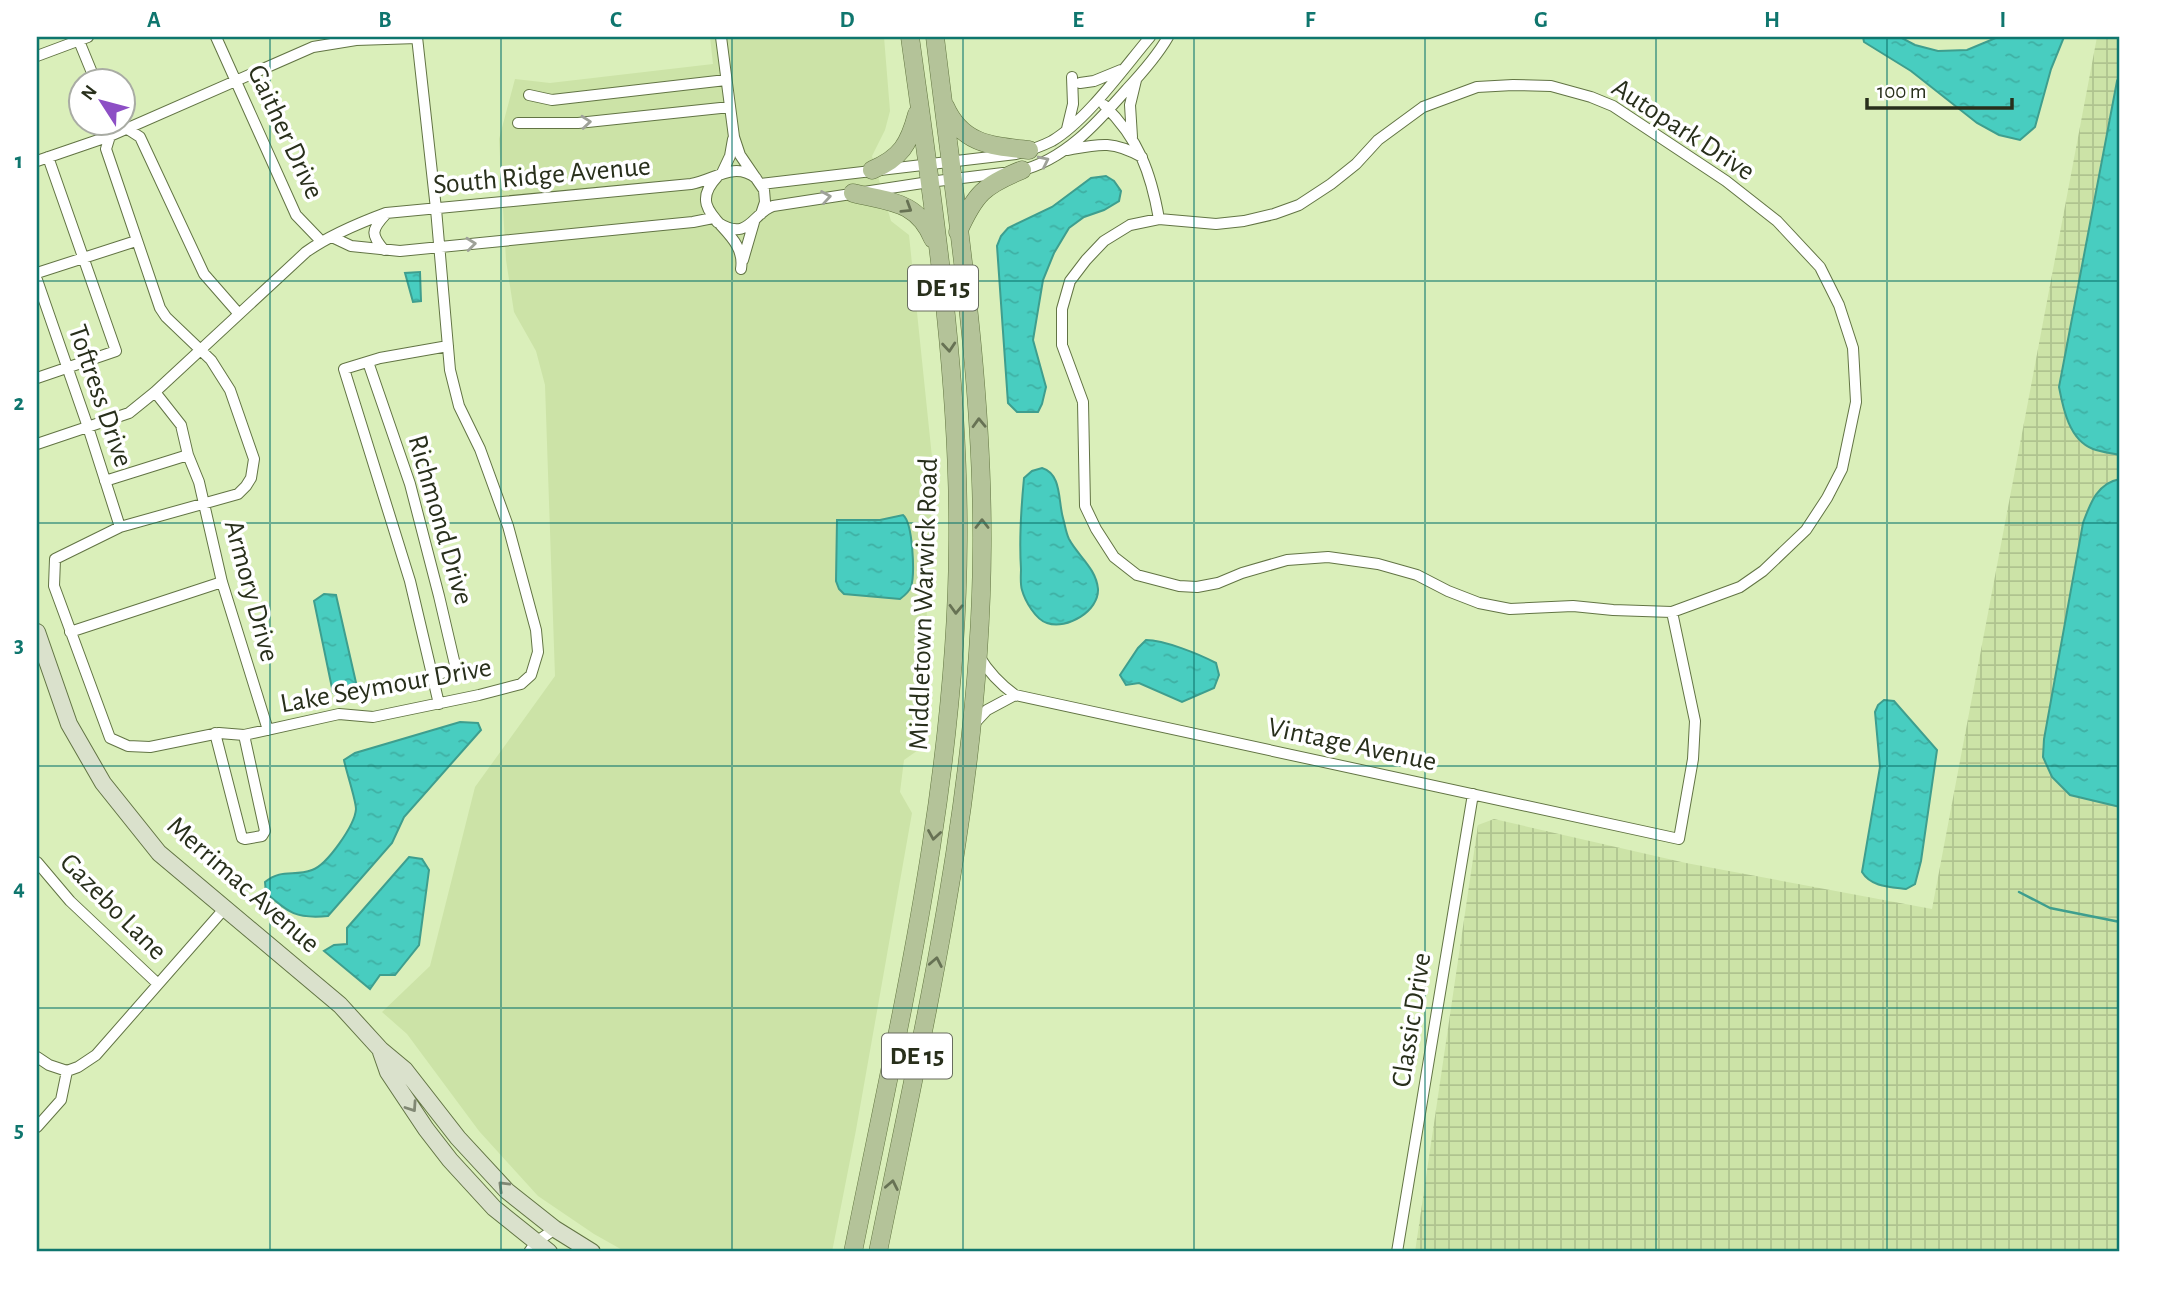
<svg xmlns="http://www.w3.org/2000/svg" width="2157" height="1289" font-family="'Alegreya Sans',sans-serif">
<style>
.built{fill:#cce3a7}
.industrial{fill:url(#industrial-grid)}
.water{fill:url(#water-ripples);stroke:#3e9e8e;stroke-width:2}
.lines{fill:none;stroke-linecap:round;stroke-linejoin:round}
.stream{stroke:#3e9e8e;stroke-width:2.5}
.street-casing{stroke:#627444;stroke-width:12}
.secondary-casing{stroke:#627444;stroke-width:18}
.primary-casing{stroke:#627541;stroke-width:19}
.street{stroke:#fff;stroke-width:10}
.secondary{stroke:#dae1cc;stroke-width:16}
.primary{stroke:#b4c399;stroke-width:18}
.oneway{stroke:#9ea198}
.oneway2{stroke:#677254}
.oneway3{stroke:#818874}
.grid{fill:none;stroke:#0f766e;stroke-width:2;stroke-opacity:0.55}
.labels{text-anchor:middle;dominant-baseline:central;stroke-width:7;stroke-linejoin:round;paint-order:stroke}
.shield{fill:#fff;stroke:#686d5f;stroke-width:2}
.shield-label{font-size:26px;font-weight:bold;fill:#282f1b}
.street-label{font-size:28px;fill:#282f1b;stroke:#fff}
.neatline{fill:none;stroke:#0f766e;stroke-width:2.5}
.grid-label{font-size:23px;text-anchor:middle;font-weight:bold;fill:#0f766e}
</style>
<defs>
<pattern id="industrial-grid" width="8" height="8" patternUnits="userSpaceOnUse" patternTransform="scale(1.75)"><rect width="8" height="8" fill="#cce3a7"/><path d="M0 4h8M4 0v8" fill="none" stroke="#afc38f"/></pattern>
<pattern id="water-ripples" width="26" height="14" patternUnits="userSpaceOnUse" patternTransform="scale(1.75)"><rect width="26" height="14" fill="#48cdc0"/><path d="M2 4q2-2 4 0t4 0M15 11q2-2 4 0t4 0" fill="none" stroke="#3fb0a4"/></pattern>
</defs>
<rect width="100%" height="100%" fill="#daefba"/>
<!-- built -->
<path class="built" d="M710,37H884L890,111L885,130L872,156L891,221L909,235L933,467L921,748L904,760L900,792L912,813L856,1130L832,1252H626L594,1234L538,1196L479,1131L407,1034L382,1012L430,966L475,787L555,676L545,385L536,351L514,312L506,260L499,139L515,79L550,83L713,64Z"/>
<!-- industrial -->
<path class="industrial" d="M2097,37H2120V1252H1415L1478,825L1494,819L1686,863L1932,909Z"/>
<!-- water -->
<path class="water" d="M1863,37H1900L1915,45L1938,51L1967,50L1998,37H2064L2051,69L2035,127L2020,140L1999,135L1977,123L1911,71L1864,42Z
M2120,74V455C2111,453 2101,452 2093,449C2069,440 2063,408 2059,387L2117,81Z
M1106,176L1114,181L1121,191L1119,201L1104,210L1084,217L1069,228L1054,253L1043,280L1033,340L1046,387L1042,404L1038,412H1017L1008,403L997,246L1001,236L1008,228L1052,207L1091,178Z
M420,272L421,301L413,302L405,273Z
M1042,468C1062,474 1058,501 1063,518C1065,525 1066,533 1069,539C1078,556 1096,568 1098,589C1099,611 1067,630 1047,623C1036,620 1025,601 1022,590C1020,584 1021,575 1021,569C1019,538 1021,509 1024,478L1032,471Z
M2120,479V807L2070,795L2052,777L2043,757L2044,739L2083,523C2090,504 2097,483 2120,479Z
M903,515C913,523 915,574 911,587C909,592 904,596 900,599L844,594L839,589L836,581L837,520H880Z
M324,594L336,595L357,687L351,693L342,699L333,693L314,601Z
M1146,640C1164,640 1199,654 1216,663L1219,675L1214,688L1182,702L1139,683L1126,685L1120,675L1138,648Z
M1884,700L1894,701L1937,750L1921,861L1915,884L1906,889C1890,887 1871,887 1862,872L1880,767L1875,712L1878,705Z
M460,722L478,723L481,730L404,817L392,843L328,916C296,919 289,913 266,893L265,882C282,868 294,877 312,870C327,865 355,825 356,809C356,800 346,771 344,760L355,753Z
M409,857L422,859L429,870L419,945L395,975H380L370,989L324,951L334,945L347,944V928Z"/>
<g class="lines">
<!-- stream -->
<path class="stream" d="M2019,892L2050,908L2120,922"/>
<!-- street casing -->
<g class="street-casing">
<path id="street" d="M216,37L296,215L321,241
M721,37L734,137L740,155L764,190L765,202L761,214
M79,41L95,80
M37,56L88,37
M1080,83L1094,81L1121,70
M1513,85L1551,86L1591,97L1613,106L1726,181L1777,221L1820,267L1839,305L1853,348L1856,402L1842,469L1827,498L1806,530L1763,571L1740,587L1672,612L1613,610L1573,606L1510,609L1479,603L1448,591L1417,575L1378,564L1328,557L1287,560L1242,573L1218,583L1197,587L1179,586L1137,575L1114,557L1096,529L1085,506L1083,402L1062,345V309L1070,281L1086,260L1104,241L1130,225L1159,219L1216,224L1244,221L1274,214L1299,205L1331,184L1356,164L1378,140L1423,107L1477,87Z
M529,95L552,100L726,80
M1104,105C1139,139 1151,173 1159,219
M518,123H578L730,107
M126,128L140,137L204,274L239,314
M1067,129L1073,104L1072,77
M110,136L106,149L160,308L166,317L211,360L230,390L254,459L251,478L246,486L238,494L120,527L55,559L54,586L110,738L128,746L150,747L219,733L244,735L339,714L373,717L479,695L521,684L531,675L538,652L536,630L508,526L480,449L459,406L450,370L436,209L417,37
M1132,137L1130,105L1136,80
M1067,150C1099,144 1112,140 1142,157
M37,161L110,136L313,47L356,40L417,38
M1019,171C1065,160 1097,123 1127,89C1142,73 1157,56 1168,37
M722,173L730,156L733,139
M717,177C680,216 748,227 741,269
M761,184L1016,154C1028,151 1040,147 1052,141C1087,120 1123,69 1150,37
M717,222C749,243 752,213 773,206L929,182L1003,173
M332,237L351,246L400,251L693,222L713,218
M384,250C371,235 371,230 385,215
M743,260L754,222
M37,273L136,241
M37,280L88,427L120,527
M368,362L410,484L439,596L456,669L432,676
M37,378L116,351L48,157
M155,392L181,425L188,455L199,482L222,582L268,730
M37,444L129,413L155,392L306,252C330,235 359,223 386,213L691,184C714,180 734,161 756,178
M105,481L188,455
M70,632L222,582
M979,656C989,673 1000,684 1015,695L1679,839L1693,759L1695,721L1672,612
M439,704L410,581L344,369L380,358L448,346
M972,726L987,710L1015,695
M215,733L242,838L245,839L262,836L265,831L244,735
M37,862L70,901L158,984
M37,1057L49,1065L67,1071
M67,1071L78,1067L96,1055L225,908
M37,1127L61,1100L67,1071
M529,1252L536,1242L555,1229
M1397,1252L1473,794"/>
</g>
<!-- secondary casing -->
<g class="secondary-casing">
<path id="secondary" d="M37,632L69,724L103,783L159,853L340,1005L381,1050L405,1070L458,1138L507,1191L555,1229L592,1252
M381,1052L388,1072L426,1129L450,1160L494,1208L549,1252"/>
</g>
<!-- primary casing -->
<g class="primary-casing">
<path id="primary" d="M945,106C962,145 993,146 1029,150
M872,170C901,158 909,144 917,114
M853,193C888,202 917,200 933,239
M958,232C975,194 984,185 1022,170
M853,1252C900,1017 957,781 958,540C959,371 933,204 910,37
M878,1252C925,1019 981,785 982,546C983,375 955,206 935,37"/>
</g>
<!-- street -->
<use href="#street" class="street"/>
<!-- secondary -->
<use href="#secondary" class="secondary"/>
<!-- primary -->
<use href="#primary" class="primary"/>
</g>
<!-- one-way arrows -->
<defs><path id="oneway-chevron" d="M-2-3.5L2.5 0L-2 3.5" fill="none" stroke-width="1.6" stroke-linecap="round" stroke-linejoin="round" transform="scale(1.75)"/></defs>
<g class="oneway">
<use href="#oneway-chevron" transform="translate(586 122) rotate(-5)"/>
<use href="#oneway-chevron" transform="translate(1044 161) rotate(-26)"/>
<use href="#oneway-chevron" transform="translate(826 197) rotate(-9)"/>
<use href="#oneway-chevron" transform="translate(471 244) rotate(-6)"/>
</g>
<g class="oneway2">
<use href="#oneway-chevron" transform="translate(907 208) rotate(32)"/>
<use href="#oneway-chevron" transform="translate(949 347) rotate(85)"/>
<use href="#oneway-chevron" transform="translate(979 423) rotate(-92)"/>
<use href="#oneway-chevron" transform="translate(982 524) rotate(-90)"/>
<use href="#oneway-chevron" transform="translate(956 609) rotate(92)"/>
<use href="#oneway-chevron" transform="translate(934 835) rotate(99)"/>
<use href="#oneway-chevron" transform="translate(936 962) rotate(-79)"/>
<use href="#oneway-chevron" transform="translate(892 1185) rotate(-79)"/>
</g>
<g class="oneway3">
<use href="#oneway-chevron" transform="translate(412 1107) rotate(56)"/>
<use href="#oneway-chevron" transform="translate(503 1186) rotate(-135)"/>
</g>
<!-- grid -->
<path class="grid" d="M270,37V1252M501,37V1252M732,37V1252M963,37V1252M1194,37V1252M1425,37V1252M1656,37V1252M1887,37V1252M37,281H2120M37,523H2120M37,766H2120M37,1008H2120"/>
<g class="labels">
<!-- shield labels -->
<g class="shield">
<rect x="908" y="265.5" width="70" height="45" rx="5"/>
<rect x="882" y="1033.5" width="70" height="45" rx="5"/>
</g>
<g class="shield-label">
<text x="943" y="288">DE 15</text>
<text x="917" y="1056">DE 15</text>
</g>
<!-- street labels -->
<g class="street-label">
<text transform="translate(1683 130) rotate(33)">Autopark Drive</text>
<text transform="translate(285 132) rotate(65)">Gaither Drive</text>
<text transform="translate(542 176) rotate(-5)">South Ridge Avenue</text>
<text transform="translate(100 396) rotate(71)">Toftress Drive</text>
<text transform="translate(440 520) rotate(74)">Richmond Drive</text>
<text transform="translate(251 591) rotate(75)">Armory Drive</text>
<text transform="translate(924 604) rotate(-88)">Middletown Warwick Road</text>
<text transform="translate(386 686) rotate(-10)">Lake Seymour Drive</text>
<text transform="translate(1352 745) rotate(12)">Vintage Avenue</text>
<text transform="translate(243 885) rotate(41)">Merrimac Avenue</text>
<text transform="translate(113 907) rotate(45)">Gazebo Lane</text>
<text transform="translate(1412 1020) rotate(-81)">Classic Drive</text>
</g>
</g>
<!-- border -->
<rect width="2157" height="1289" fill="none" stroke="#ffffff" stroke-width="77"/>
<!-- north arrow -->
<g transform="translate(102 102) rotate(306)"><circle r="33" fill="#ffffff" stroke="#a9aca4" stroke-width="2"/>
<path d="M0-5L12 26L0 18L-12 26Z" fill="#8d4fc5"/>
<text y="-10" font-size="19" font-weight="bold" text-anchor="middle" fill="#282f1b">N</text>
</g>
<!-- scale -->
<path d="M1867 98v10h145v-10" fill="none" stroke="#282f1b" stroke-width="3.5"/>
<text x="1877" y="98" font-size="21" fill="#282f1b" stroke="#ffffff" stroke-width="5" paint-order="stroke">100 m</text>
<rect x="38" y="38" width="2080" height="1212" class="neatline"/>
<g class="grid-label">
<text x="154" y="27">A</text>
<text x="385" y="27">B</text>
<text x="616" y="27">C</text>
<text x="847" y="27">D</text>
<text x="1078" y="27">E</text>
<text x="1310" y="27">F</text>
<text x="1541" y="27">G</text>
<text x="1772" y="27">H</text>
<text x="2003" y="27">I</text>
<text x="19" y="168">1</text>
<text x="19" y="410">2</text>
<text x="19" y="652">3</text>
<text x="19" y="895">4</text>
<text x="19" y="1137">5</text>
</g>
</svg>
